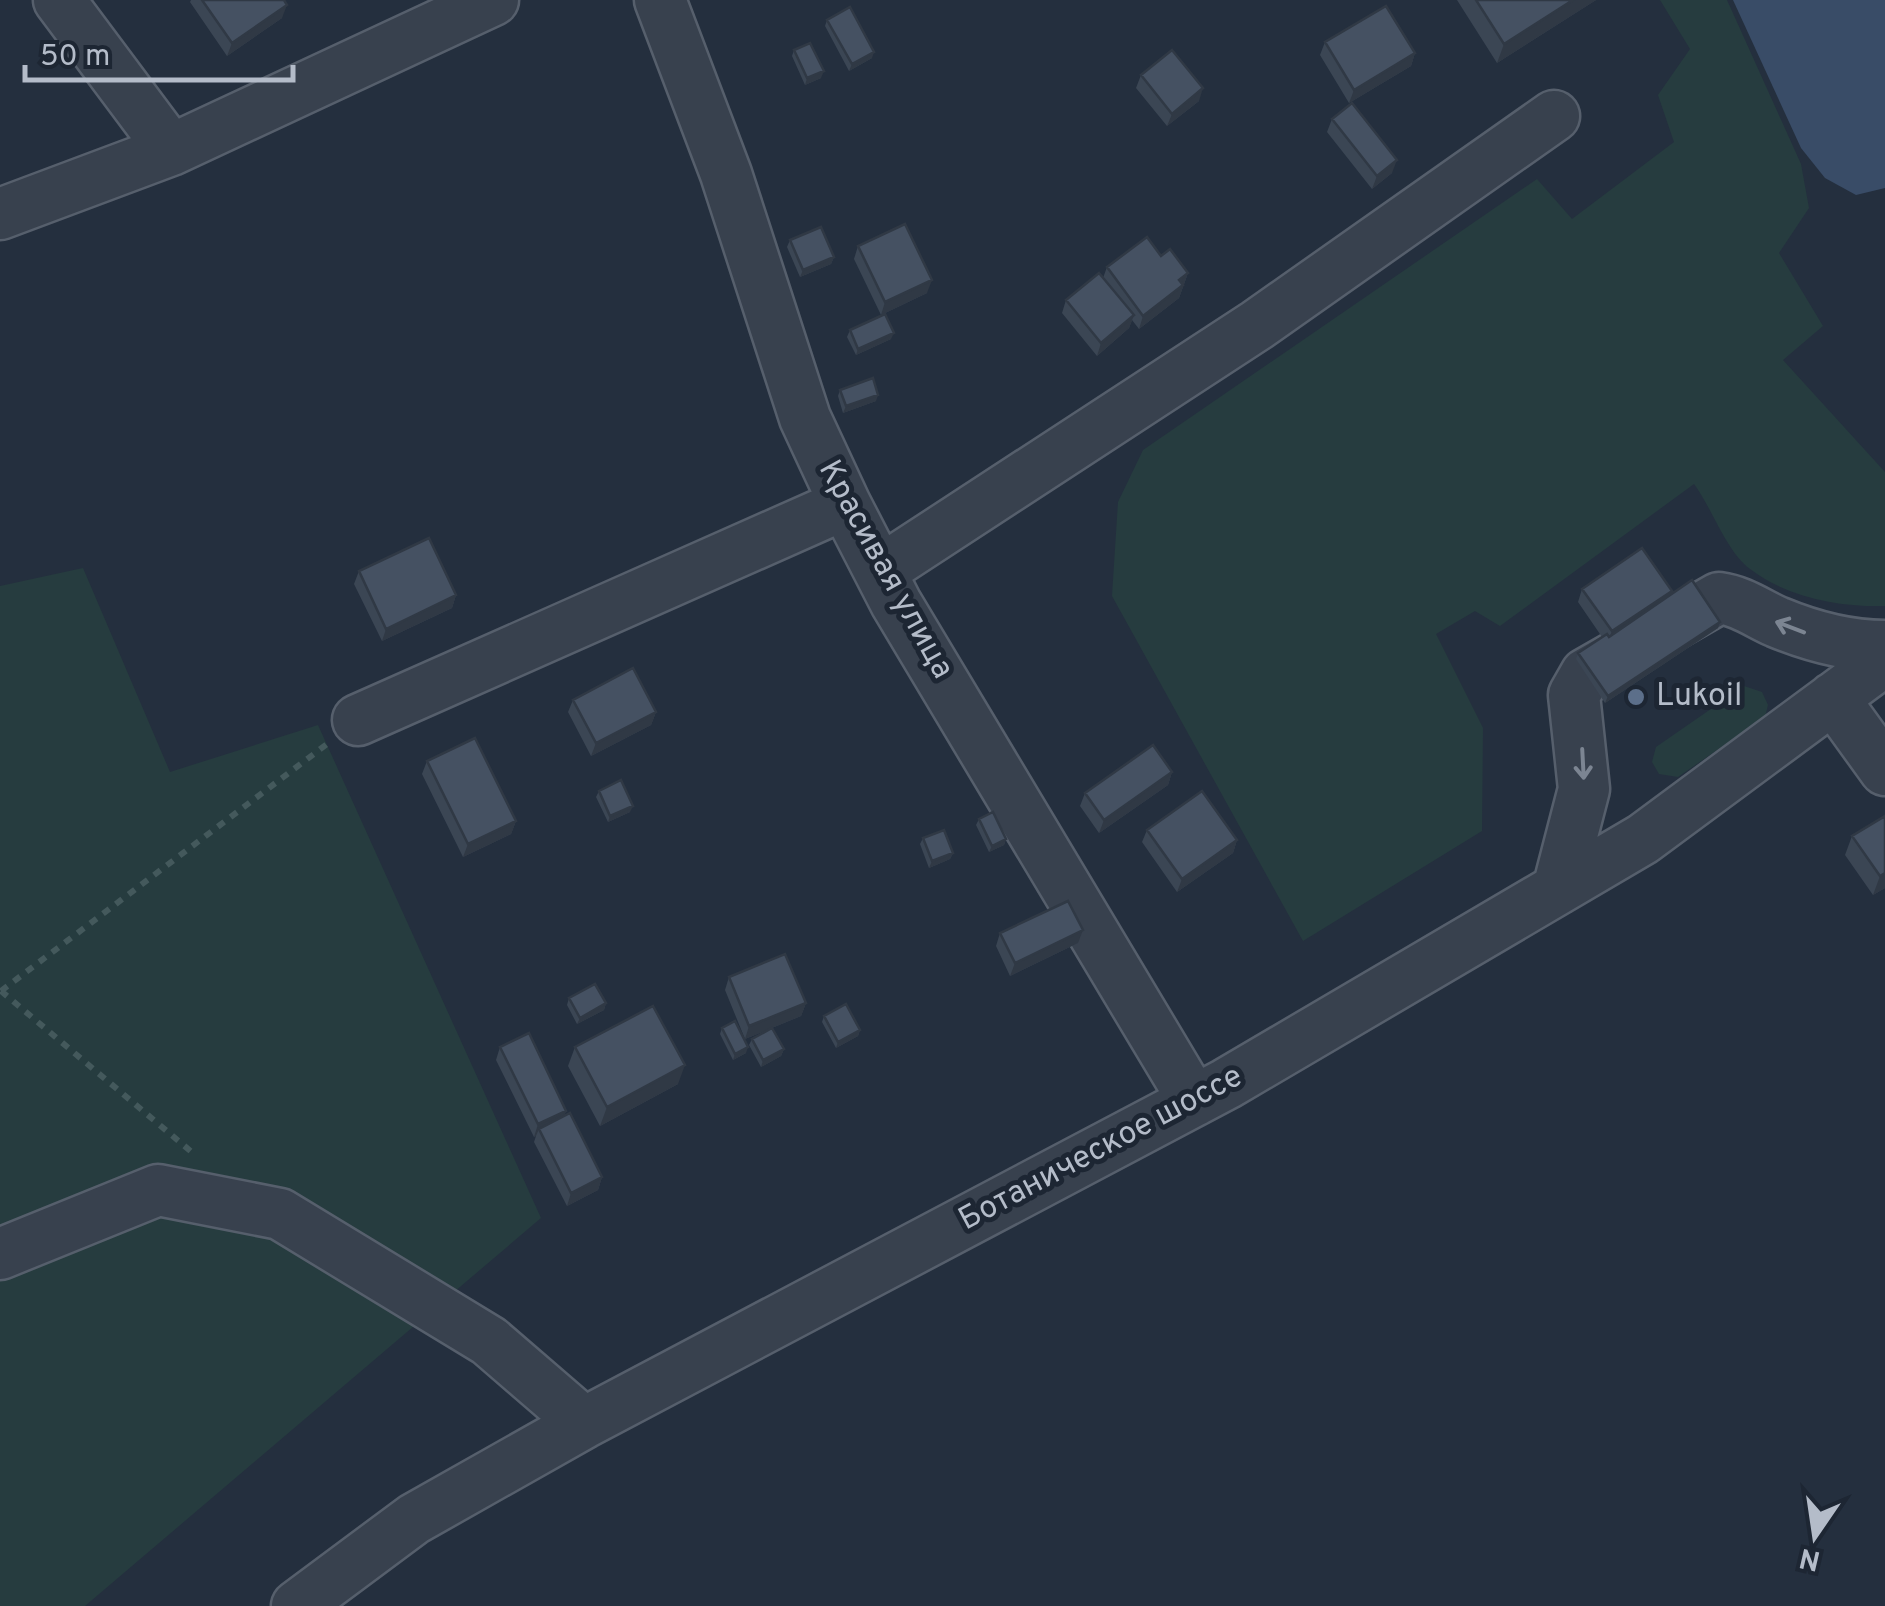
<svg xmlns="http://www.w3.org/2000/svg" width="1885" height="1606" font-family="Overpass,sans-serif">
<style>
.green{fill:#263c3f}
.water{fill:#394c67}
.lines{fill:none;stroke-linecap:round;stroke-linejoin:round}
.minor-casing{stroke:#565f6c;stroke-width:55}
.path{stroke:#44595c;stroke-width:6;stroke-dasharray:8 8;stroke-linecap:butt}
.minor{stroke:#38414e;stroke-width:50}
.wall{fill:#3b4654}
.shaded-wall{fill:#303945}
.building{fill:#455162;stroke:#303945;stroke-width:2.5}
.oneway{stroke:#7c8592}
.service-dot{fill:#5c6f8a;stroke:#1d2633;stroke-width:4}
.labels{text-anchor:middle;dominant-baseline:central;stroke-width:10;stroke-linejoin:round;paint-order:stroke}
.street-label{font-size:32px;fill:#b4bcc9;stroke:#1d2633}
.poi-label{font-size:32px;fill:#b4bcc9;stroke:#1d2633;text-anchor:start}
</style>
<rect width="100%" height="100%" fill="#242f3e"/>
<!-- green -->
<path class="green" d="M1660,0H1727L1801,164L1809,208L1779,253L1823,326L1783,360L1885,472V606C1839,607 1788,598 1750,569C1726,551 1712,508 1694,484L1500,626L1475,611L1436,634L1483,728L1482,831L1303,941L1112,596L1118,502L1143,450L1537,179L1572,219L1674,142L1658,95L1690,49Z
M83,568L170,772L318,725L541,1218L85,1606H0V586Z
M1744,686L1762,692L1768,705L1765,717L1678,777L1659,774L1652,762L1656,747Z"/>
<!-- water -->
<path class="water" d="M1733,0H1885V188L1856,195L1825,178L1801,148Z"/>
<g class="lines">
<!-- minor casing -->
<g class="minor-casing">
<path id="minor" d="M59,0L171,150
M660,0L726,174L805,418L845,504L896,603L1194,1101
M0,214L171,150L493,0
M880,571L1257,325L1554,116
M1833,698L1885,770
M358,720L845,504
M1558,889L1584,789L1574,695L1586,674L1719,598C1741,601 1757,613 1777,622C1813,637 1847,646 1885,646
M0,1254L158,1190L280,1214L489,1341L584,1423
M297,1606L414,1519L584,1423L1226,1084L1643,839L1885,660"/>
</g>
<!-- path -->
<path class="path" d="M1,991L327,744
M1,991L194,1154"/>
<!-- minor -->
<use href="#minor" class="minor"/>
</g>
<!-- wall -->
<path class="wall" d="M191,0H284L282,18L227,56L190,2Z
M1457,0H1596L1497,63Z
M827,20L872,58L849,71L825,26Z
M1325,42L1415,53L1411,66L1349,103L1320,55Z
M794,50L821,78L805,85L792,56Z
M1141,75L1199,101L1167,126L1136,88Z
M1332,119L1392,173L1372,189L1327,132Z
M790,240L834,257L831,264L800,277L787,247Z
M858,246L927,293L881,315L854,259Z
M1161,256L1188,273L1179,298L1139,329L1132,320L1129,328L1097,356L1062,313L1066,300L1103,278L1107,267Z
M850,330L891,339L856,355L847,337Z
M840,390L876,401L843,413L838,396Z
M359,571L456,595L452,608L382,641L354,584Z
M1582,589L1672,591L1670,595L1720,622L1718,628L1605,703L1576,659L1578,653L1602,637L1578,602Z
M573,700L656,712L651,725L591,756L568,712Z
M427,761L516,821L511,834L463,857L422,774Z
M1172,772L1168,785L1099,833L1080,806L1085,793Z
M599,791L630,812L608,822L596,797Z
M1885,816V888L1873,895L1845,855L1852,836Z
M979,819L1006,839L1004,845L989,852L976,825Z
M1147,830L1237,840L1233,853L1177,892L1142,842Z
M923,838L953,853L950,859L929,868L920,844Z
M1000,933L1078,943L1010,976L996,946Z
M729,977L806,1003L801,1016L745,1039L725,990Z
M569,998L606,1003L604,1010L577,1024L567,1005Z
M824,1016L860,1030L858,1036L836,1048L822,1022Z
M722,1028L746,1053L733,1060L720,1034Z
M752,1039L784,1049L781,1056L761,1067L749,1045Z
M500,1047L566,1111L564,1116L602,1177L598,1190L567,1206L534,1142L536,1136L534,1137L496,1060Z
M575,1047L678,1084L600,1126L568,1066Z"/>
<!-- shaded-wall -->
<path class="shaded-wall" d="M1573,0H1596L1497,63L1504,44Z
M287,5L282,18L227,56L232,43Z
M874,52L872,58L849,71L852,64Z
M1415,53L1411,66L1349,103L1354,90Z
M824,71L821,78L805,85L807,78Z
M1203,88L1199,101L1167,126L1172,114Z
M1397,160L1392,173L1372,189L1377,176Z
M834,257L831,264L800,277L803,270Z
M1188,273L1179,298L1139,329L1143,316Z
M932,280L927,293L881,315L885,302Z
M1134,315L1129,328L1097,356L1101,343Z
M894,333L891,339L856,355L858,349Z
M878,395L876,401L843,413L846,406Z
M1672,591L1667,603L1607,644L1612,631Z
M456,595L452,608L382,641L386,629Z
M1720,622L1718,628L1605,703L1608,696Z
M656,712L651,725L591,756L596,743Z
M1172,772L1168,785L1099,833L1104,820Z
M633,806L630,812L608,822L610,816Z
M516,821L511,834L463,857L468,844Z
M1006,839L1004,845L989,852L992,846Z
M1237,840L1233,853L1177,892L1182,879Z
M953,853L950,859L929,868L932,861Z
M1885,873V888L1873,895L1880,876Z
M1083,930L1078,943L1010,976L1015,963Z
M606,1003L604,1010L577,1024L580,1018Z
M806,1003L801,1016L745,1039L749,1026Z
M860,1030L858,1036L836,1048L838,1042Z
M748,1047L746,1053L733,1060L735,1054Z
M784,1049L781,1056L761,1067L763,1060Z
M685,1065L678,1084L600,1126L607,1107Z
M566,1111L562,1124L539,1129L536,1136L534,1137L538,1124Z
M602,1177L598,1190L567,1206L571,1193Z"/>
<!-- building -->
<path class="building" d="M202,0H284L287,5L232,43Z
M1476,0H1573L1504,44Z
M1386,6L1415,53L1354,90L1325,42Z
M850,7L874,52L852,64L827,20Z
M810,43L824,71L807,78L794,50Z
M1172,50L1203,88L1172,114L1141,75Z
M1352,103L1397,160L1377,176L1332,119Z
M905,224L932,280L885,302L858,246Z
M821,227L834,257L803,270L790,240Z
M1147,237L1161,256L1170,249L1188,273L1179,280L1183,285L1143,316L1107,267Z
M1099,273L1134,315L1101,343L1066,300Z
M885,314L894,333L858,349L850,330Z
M873,378L878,395L846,406L840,390Z
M429,538L456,595L386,629L359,571Z
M1642,548L1672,591L1612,631L1582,589Z
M1692,580L1720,622L1608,696L1578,653L1607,634L1609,637Z
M633,668L656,712L596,743L573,700Z
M475,738L516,821L468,844L427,761Z
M1153,745L1172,772L1104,820L1085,793Z
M621,780L633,806L610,816L599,791Z
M1202,791L1237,840L1182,879L1147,830Z
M993,812L1006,839L992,846L979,819Z
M1885,816V873L1880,876L1852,836Z
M944,830L953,853L932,861L923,838Z
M1068,901L1083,930L1015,963L1000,933Z
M785,954L806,1003L749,1026L729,977Z
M595,984L606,1003L580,1018L569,998Z
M846,1004L860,1030L838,1042L824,1016Z
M653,1006L685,1065L607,1107L575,1047Z
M735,1021L748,1047L735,1054L722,1028Z
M772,1028L784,1049L763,1060L752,1039Z
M529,1033L566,1111L538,1124L500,1047Z
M570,1113L602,1177L571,1193L539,1129Z"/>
<!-- one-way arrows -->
<defs><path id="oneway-shaft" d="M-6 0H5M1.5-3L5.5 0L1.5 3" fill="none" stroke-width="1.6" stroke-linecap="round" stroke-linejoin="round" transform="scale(2.5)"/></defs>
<g class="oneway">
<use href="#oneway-shaft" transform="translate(1790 627) rotate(-159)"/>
<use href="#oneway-shaft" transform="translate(1583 764) rotate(87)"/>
</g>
<!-- markers -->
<circle class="service-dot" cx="1636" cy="697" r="10"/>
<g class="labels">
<!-- street labels -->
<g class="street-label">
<text transform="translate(885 570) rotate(61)">Красивая улица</text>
<text transform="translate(1101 1149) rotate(-28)">Ботаническое шоссе</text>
</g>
<!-- poi labels -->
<g class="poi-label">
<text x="1656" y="697">Lukoil</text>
</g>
</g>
<!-- north arrow -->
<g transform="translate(1815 1536) rotate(193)" stroke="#1d2633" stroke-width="8" paint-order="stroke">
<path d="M0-8L18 38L0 25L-18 38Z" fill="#b4bcc9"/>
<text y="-15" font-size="28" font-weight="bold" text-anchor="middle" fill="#b4bcc9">N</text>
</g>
<!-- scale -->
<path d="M25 65v15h268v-15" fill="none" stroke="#b4bcc9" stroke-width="5"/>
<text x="40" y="65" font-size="30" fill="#b4bcc9" stroke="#1d2633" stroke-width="8" paint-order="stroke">50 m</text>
</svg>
